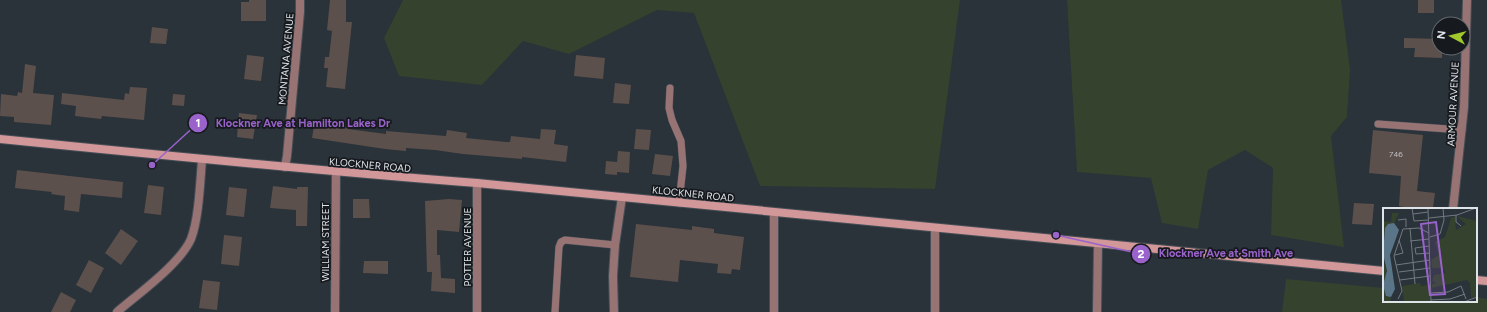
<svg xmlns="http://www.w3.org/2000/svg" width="1487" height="312" font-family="Figtree,sans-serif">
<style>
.green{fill:#34422e}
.building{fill:#5c504c}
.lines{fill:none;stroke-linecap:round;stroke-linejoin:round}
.lane-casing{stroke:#474e56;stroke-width:8}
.street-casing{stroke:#474e56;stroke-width:10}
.secondary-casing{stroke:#474e56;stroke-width:10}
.lane{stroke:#987374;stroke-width:7}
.street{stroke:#987374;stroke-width:8}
.secondary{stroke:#d29799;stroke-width:8}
.labels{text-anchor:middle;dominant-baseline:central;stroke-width:3.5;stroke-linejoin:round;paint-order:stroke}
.number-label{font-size:8px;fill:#bebfc1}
.street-label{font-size:10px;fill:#dee4e8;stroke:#16191d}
.inset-road{fill:none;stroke:#727980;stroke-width:1}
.view{fill:#9963cb;fill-opacity:0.15;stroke:#9963cb;stroke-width:2}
.inset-edge{fill:none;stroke:#dee4e8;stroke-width:2}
.leader{fill:none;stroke:#9963cb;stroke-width:1.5}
.callout-dot{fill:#9963cb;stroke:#16191d;stroke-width:1.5}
.mark-label{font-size:12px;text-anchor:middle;font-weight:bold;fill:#fff}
.callout-label{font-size:11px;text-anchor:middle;font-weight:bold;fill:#9963cb;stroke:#16191d;stroke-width:3.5;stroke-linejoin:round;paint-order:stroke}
</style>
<rect width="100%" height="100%" fill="#2a323a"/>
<!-- green -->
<path class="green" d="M403,0H960L935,189L760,186L694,13L657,10L569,54L523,41L482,85L399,76L384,38Z
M1067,0H1341L1350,69L1347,117L1331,136L1344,247L1271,235L1273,168L1245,150L1208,170L1198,229L1162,223L1151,178L1077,172Z
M1286,279L1384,288V301H1476V297L1487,299V312H1282Z"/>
<!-- building -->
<path class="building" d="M249,0H266V21H241V2H249Z
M330,0H346V22H352L345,89L326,87L328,68H324L325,57H329L332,31L327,30Z
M1418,0H1434V13H1418Z
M152,27L168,29L166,44L150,43Z
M1404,38L1439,39V48H1442V58L1414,57L1415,48H1404Z
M247,55L264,57L261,81L244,79Z
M576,55L605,58L603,79L574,76Z
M25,64L36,66L33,93L54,95L51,125L14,122V117L0,116L1,94L17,96L18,92L22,93Z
M615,83L631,85L629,104L613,103Z
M130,87L147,88L144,120L102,116L101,119L75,116L76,106L61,104L62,93L124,100L125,93L129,94Z
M173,94L185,95L184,106L172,105Z
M239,113L257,115L253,139L237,137Z
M330,125L348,126V129L386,134V131L446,136L447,130L467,133L466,138L506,142H510L511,136L540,139L541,129L556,130L554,144L568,146L566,162L522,157V159L463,154L435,150L406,148V151L385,149L312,138L314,126L330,128Z
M636,129L651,130L649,150L634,149Z
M1373,130L1423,135L1417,191L1435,193L1433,208L1429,207L1428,209H1404V207L1399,206L1401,176L1369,173Z
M618,151L630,152L629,173L617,172V175L605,174L606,161L617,162Z
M655,154L673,156L670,176L652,174Z
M17,170L123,182L122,198L81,194L79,212L64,210L65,196L51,194L52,192L15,188Z
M148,185L164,187L161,215L144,213Z
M273,186L297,189V187H308L307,226H296V210L270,208Z
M229,187L247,189L244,217L226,215Z
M353,199H369L370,218H353Z
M449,199L462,200L459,232L437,230V255H440L441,278L455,279V293L431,291L432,272H427L425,201Z
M1354,203L1374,204L1372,225L1352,224Z
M636,224L692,230V226L714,229V233L744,237L740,270L732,269L731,274L717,273L718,264L680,260L678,282L630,277Z
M121,229L138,241L121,265L105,253Z
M224,235L242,237L239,266L221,264Z
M89,260L104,268L91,293L76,285Z
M364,261H388V274L363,273Z
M203,280L220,282L217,310L199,308Z
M61,292L76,300L70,312H51Z"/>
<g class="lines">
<!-- lane casing -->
<g class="lane-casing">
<path id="lane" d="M670,88L669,108L672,120L681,141L683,166L679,203
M1378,124L1462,130
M555,312L559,247L561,242L565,240L615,245"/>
</g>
<!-- street casing -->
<g class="street-casing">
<path id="street" d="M285,167L287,156L300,12V0
M1453,209L1464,107L1467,0
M117,312C138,294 180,264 191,239C199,218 200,183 202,160
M335,312L336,172
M477,312V183
M614,312L613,276L615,245L622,197
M774,312V212
M935,312V228
M1097,312L1098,244"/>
</g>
<!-- secondary casing -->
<g class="secondary-casing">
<path id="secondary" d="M0,139C159,155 318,171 477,183L1384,271
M1476,280L1487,281"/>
</g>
<!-- lane -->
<use href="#lane" class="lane"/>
<!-- street -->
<use href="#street" class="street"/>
<!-- secondary -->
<use href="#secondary" class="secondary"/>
</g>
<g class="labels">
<!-- number labels -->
<g class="number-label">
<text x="1396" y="154">746</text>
</g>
<!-- street labels -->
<g class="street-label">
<text transform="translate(286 59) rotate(-85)">MONTANA AVENUE</text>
<text transform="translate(1453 104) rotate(-87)">ARMOUR AVENUE</text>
<text transform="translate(370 165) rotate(5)">KLOCKNER ROAD</text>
<text transform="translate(693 194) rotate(6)">KLOCKNER ROAD</text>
<text transform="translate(325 242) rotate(-90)">WILLIAM STREET</text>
<text transform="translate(467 247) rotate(-90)">POTTER AVENUE</text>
</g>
</g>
<!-- overview -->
<g transform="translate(1383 208)">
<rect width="94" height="94" fill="#2a323a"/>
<path d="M9,5H16L11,15L2,20L0,46V13L8,14ZM72,8L73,22L83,16L74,8L94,13V88L88,90L87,75L84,72L49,80V76L53,75L49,73L51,67L62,65L60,60H49L48,52L56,47L52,34L62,29L68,10ZM0,53L4,63L8,94H0ZM37,75L38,78L47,77V94H21L19,78Z" fill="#34422e"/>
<path d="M11,15L16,22L7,47L12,81L8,89L3,88L0,77L4,63L0,46L2,20L5,16Z" fill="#5a7588"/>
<path class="inset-road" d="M29,0L31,13L45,12M45,0L48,94M30,6L45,4M73,7V14L78,18M46,10L74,7L93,0M15,12L23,11V19M27,20L32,76M47,29L57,26L61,12L60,0M27,33L46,31M32,40L33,46L47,45M32,40L46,38M12,47L20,45L16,32M13,57L47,52M16,64L47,60M17,72L47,68M48,85L65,84L78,78L83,91M15,91L19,83L11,48L20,21L36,20L46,25M48,92L67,91L82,86M81,94L94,89"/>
<path class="view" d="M53,14L62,86L47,87L38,16Z"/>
<rect width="94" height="94" class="inset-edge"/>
</g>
<!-- callouts -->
<path class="leader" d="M152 165L198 123M1056 235L1141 254"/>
<g class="callout-dot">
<circle cx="152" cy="165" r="4"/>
<circle cx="1056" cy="235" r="4"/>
<circle cx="198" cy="123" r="10"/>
<circle cx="1141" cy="254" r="10"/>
</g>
<g class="mark-label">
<text x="198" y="127">1</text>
<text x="1141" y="258">2</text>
</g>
<g class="callout-label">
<text x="303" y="127">Klockner Ave at Hamilton Lakes Dr</text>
<text x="1226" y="257">Klockner Ave at Smith Ave</text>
</g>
<!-- north arrow -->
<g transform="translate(1451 36) rotate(277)"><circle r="19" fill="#16191d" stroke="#666a6e"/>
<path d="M0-3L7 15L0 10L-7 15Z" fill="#a1c92b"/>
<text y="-6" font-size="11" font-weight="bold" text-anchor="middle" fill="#dee4e8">N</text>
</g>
</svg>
